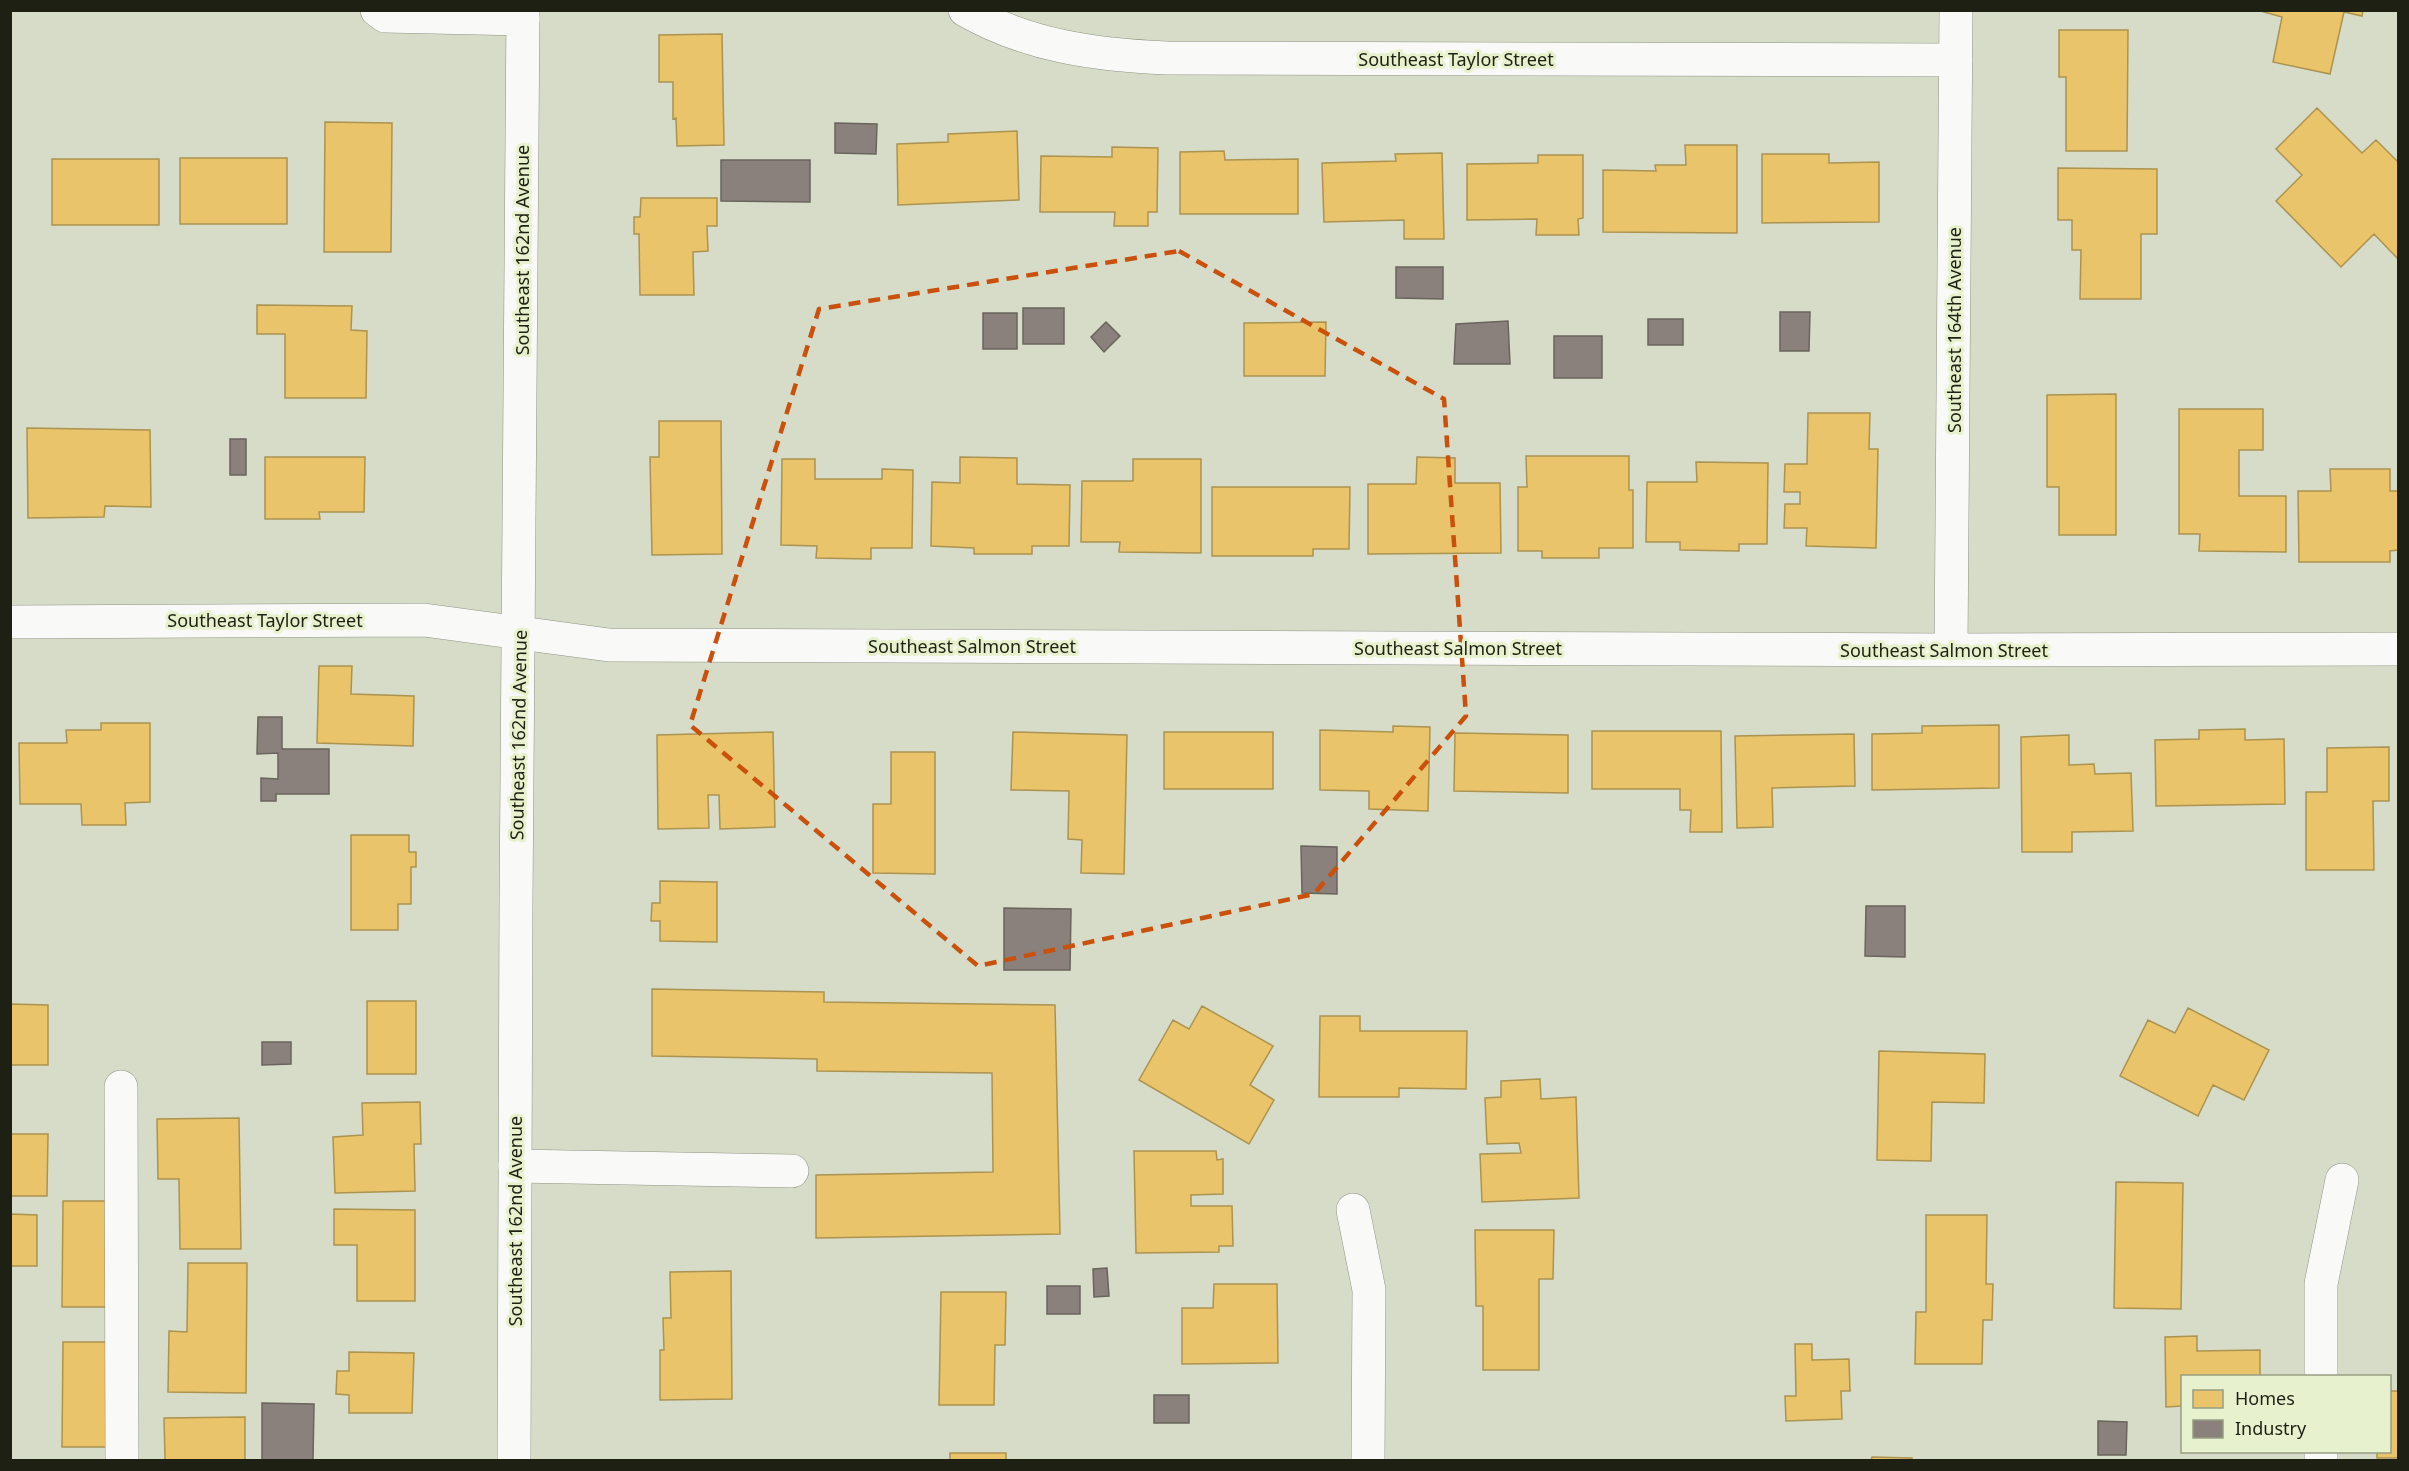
<svg xmlns="http://www.w3.org/2000/svg" width="2409" height="1471" font-family="'Noto Sans',sans-serif">
<style>
.homes{fill:#e9c46a;stroke:#ac9350;stroke-width:1.5}
.industry{fill:#8a817c;stroke:#69645c;stroke-width:1.5}
.lines{fill:none;stroke-linecap:round;stroke-linejoin:round}
.minor-casing{stroke:#8e9283;stroke-width:34}
.major-casing{stroke:#8e9283;stroke-width:34}
.minor{stroke:#f9faf7;stroke-width:33}
.major{stroke:#f9faf7;stroke-width:33}
.marked{fill:none;stroke:#ca500d;stroke-width:4.5;stroke-dasharray:12 8;stroke-linejoin:round}
.labels{text-anchor:middle;dominant-baseline:central;stroke-width:6;stroke-linejoin:round;paint-order:stroke}
.street-label{font-size:18px;fill:#1d2013;stroke:#e8f1cd}
</style>
<rect width="100%" height="100%" fill="#d7dcc8"/>
<!-- homes -->
<path class="homes" d="M2257,10H2363L2362,16L2344,12L2330,74L2273,62L2282,17Z
M2059,30H2128L2127,151H2066V77H2059Z
M722,34L724,145L677,146L676,118L673,119V82H659V35Z
M2317,108L2362,153L2376,140L2398,162V259L2374,234L2341,267L2276,201L2302,175L2276,149Z
M325,122L392,123L391,252H324Z
M1017,131L1019,200L898,205L897,144L948,142V134Z
M1685,145H1737V233L1603,232V170L1656,171L1655,165H1686Z
M1112,147L1158,148L1157,212H1148V226H1114L1115,212H1040L1041,156L1112,157Z
M1224,151L1225,160L1298,159V214H1180V152Z
M1442,153L1444,239H1404V220L1324,222L1322,163L1396,161L1395,154Z
M1762,154H1829V163L1879,162V222L1762,223Z
M1538,155H1583V218L1578,219L1579,235H1536L1537,219L1467,220V164L1538,163Z
M180,158H287V224H180Z
M52,159H159V225H52Z
M2058,168L2157,169V234H2141V299H2080L2081,250H2072V220H2058Z
M641,198H717V226H707L708,251L693,252L694,295H640L639,234H634V217H640Z
M257,305L352,306L351,330L367,331L366,398H285V334H257Z
M1326,322L1325,376H1244V323Z
M2116,394V535H2059V487H2047V395Z
M2179,409H2263V450H2239V496H2286V552L2199,551L2200,534H2179Z
M1808,413H1870L1869,449H1878L1876,548L1806,546L1807,528H1784L1785,504H1800V492H1784L1785,464H1807Z
M659,421H721L722,554L652,555L650,457H659Z
M27,428L150,430L151,507L105,506L104,517L28,518Z
M1526,456H1629V490H1633V548H1599V558H1542V551H1518V487H1527Z
M265,457H365L364,512H319L320,519H265Z
M960,457L1017,458V484L1070,485L1069,546H1032V554H974V548L931,546L932,482L960,483Z
M1417,457L1455,458V483H1500L1501,553L1368,554V484H1416Z
M782,459H815V479H882V469L913,470L912,548H871V559L816,558L817,546L781,545Z
M1133,459H1201V553L1119,552L1120,542H1081L1082,481H1133Z
M1696,462L1768,463L1767,544H1739V551L1680,550V542H1646L1647,482H1697Z
M2330,469H2390V491H2398V550L2390,551V562H2299L2298,491H2331Z
M1212,487H1350L1349,549H1313V556H1212Z
M319,666H352L351,694L414,696L413,746L317,743Z
M101,723H150V802L125,803L126,825H82L81,804H20L19,743H67L66,730H101Z
M1999,725V788L1872,790V734L1922,733V726Z
M1393,726L1430,727L1428,811L1369,809V791L1320,790V730L1393,732Z
M2245,729V740L2284,739L2285,804L2156,806L2155,740L2199,739V730Z
M1592,731H1721L1722,832H1690L1691,810H1680V789H1592Z
M773,732L775,827L720,829L719,795H708L709,828L658,829L657,735Z
M1013,732L1127,735L1124,874L1081,873L1082,840L1068,839L1069,791L1011,790Z
M1164,732H1273V789H1164Z
M1455,733L1568,735V793L1454,791Z
M1854,734L1855,786L1772,788L1773,827L1737,828L1735,736Z
M2069,735V765L2094,764L2095,774L2131,773L2133,831L2072,832V852H2022L2021,737Z
M2389,747V801H2373L2374,870H2306V792H2327V748Z
M891,752H935V874L873,873V804H891Z
M351,835H409V852H416V867H411V904H398V930H351Z
M660,881L717,882V942L660,941V921H651L652,903H660Z
M652,989L824,992V1002L1055,1005L1060,1234L816,1238V1175L993,1172L992,1073L817,1071V1059L652,1056Z
M367,1001H416V1074H367Z
M10,1004L48,1005V1065H10Z
M1202,1006L1273,1046L1250,1085L1274,1100L1249,1144L1139,1080L1173,1020L1189,1029Z
M2188,1008L2269,1050L2244,1100L2213,1085L2198,1116L2120,1076L2148,1020L2175,1033Z
M1320,1016H1360V1031H1467L1466,1089L1399,1088V1097H1319Z
M1879,1051L1985,1054L1984,1103L1932,1102L1931,1161L1877,1160Z
M1540,1079L1541,1099L1576,1097L1579,1198L1482,1202L1480,1154L1521,1153L1519,1143L1487,1144L1485,1098L1501,1097V1081Z
M420,1102L421,1144H414L415,1191L335,1193L333,1137L363,1135L362,1103Z
M239,1118L241,1249H180L179,1179H158L157,1119Z
M10,1134H48L47,1196H10Z
M1134,1151H1216L1217,1160L1223,1159V1194L1191,1195V1206H1232L1233,1246H1219V1252L1136,1253Z
M2116,1182L2183,1183L2181,1309L2114,1308Z
M63,1201H109L108,1307H62Z
M334,1209L415,1210V1301H357V1245H334Z
M10,1214L37,1215V1266H10Z
M1926,1215H1987L1986,1284H1993L1992,1320H1983L1982,1364H1915L1916,1312H1926Z
M1475,1230H1554L1553,1279H1539V1370H1483V1306H1476Z
M188,1263H247L246,1393L168,1392L169,1331L187,1332Z
M731,1271L732,1399L660,1400V1350H664L663,1318H671L670,1272Z
M1214,1284H1277L1278,1363L1182,1364V1308H1213Z
M941,1292H1006L1005,1345H995L994,1405H939Z
M2197,1336V1351L2260,1350V1376H2182V1406L2166,1407L2165,1337Z
M63,1342H108V1447H62Z
M1795,1344H1812V1360L1849,1359L1850,1391H1841L1842,1419L1786,1421L1785,1396H1796Z
M349,1352L414,1353L412,1413H349V1395L336,1394L337,1371H349Z
M2390,1391H2398V1458H2377V1452H2390Z
M245,1417V1460H165L164,1418Z
M950,1453H1006V1460H950Z
M1872,1457L1912,1458V1460H1871Z"/>
<!-- industry -->
<path class="industry" d="M835,123L877,124L876,154L835,153Z
M721,160H810V202L721,201Z
M1396,267H1443V299L1396,298Z
M1023,308H1064V344H1023Z
M1780,312H1810L1809,351H1780Z
M983,313H1017V349H983Z
M1648,319H1683V345H1648Z
M1508,321L1510,364H1454L1456,324Z
M1106,322L1120,336L1104,352L1091,337Z
M1554,336H1602V378H1554Z
M230,439H246V475H230Z
M258,717H282V749H329V794H276V801H261V778L278,779V753L257,754Z
M1301,846L1337,847V894L1302,893Z
M1866,906H1905V957L1865,956Z
M1004,908L1071,909L1070,970H1004Z
M262,1042H291V1064L262,1065Z
M1107,1268L1109,1296L1094,1297L1093,1269Z
M1047,1286H1080V1314H1047Z
M1154,1395H1189V1423H1154Z
M262,1403L314,1404L313,1460H262Z
M2098,1421L2127,1422L2126,1455H2098Z"/>
<g class="lines">
<!-- minor casing -->
<g class="minor-casing">
<path id="minor" d="M377,10L385,16L523,19
M965,10C1028,46 1096,55 1167,58L1956,60
M10,622L424,620L609,645L1951,650L2398,649
M1951,650L1956,10
M121,1087L122,1460
M515,1166L792,1171
M1353,1210L1369,1290L1368,1460
M2321,1376V1284L2342,1180
M2321,1460V1452"/>
</g>
<!-- major casing -->
<g class="major-casing">
<path id="major" d="M514,1460L516,903L523,10"/>
</g>
<!-- minor -->
<use href="#minor" class="minor"/>
<!-- major -->
<use href="#major" class="major"/>
</g>
<!-- marked area -->
<path class="marked" d="M1179,251L1444,399L1466,716L1314,894L978,966L690,725L819,309Z"/>
<g class="labels">
<!-- street labels -->
<g class="street-label">
<text x="1456" y="59">Southeast Taylor Street</text>
<text transform="translate(522 250) rotate(-90)">Southeast 162nd Avenue</text>
<text transform="translate(1954 330) rotate(-90)">Southeast 164th Avenue</text>
<text x="265" y="620">Southeast Taylor Street</text>
<text x="972" y="646">Southeast Salmon Street</text>
<text x="1458" y="648">Southeast Salmon Street</text>
<text x="1944" y="650">Southeast Salmon Street</text>
<text transform="translate(518 735) rotate(-89)">Southeast 162nd Avenue</text>
<text transform="translate(515 1221) rotate(-90)">Southeast 162nd Avenue</text>
</g>
</g>
<!-- border -->
<rect width="2409" height="1471" fill="none" stroke="#1d2013" stroke-width="24"/>
<!-- legend -->
<rect x="2181" y="1375" width="210" height="78" fill="#e8f1cd" stroke="#979d83" stroke-width="1.5"/>
<rect x="2193" y="1390" width="30" height="18" fill="#e9c46a" stroke="#979d83" stroke-width="1.5"/>
<text x="2235" y="1405" font-size="18" fill="#1d2013">Homes</text>
<rect x="2193" y="1420" width="30" height="18" fill="#8a817c" stroke="#979d83" stroke-width="1.5"/>
<text x="2235" y="1435" font-size="18" fill="#1d2013">Industry</text>
</svg>
